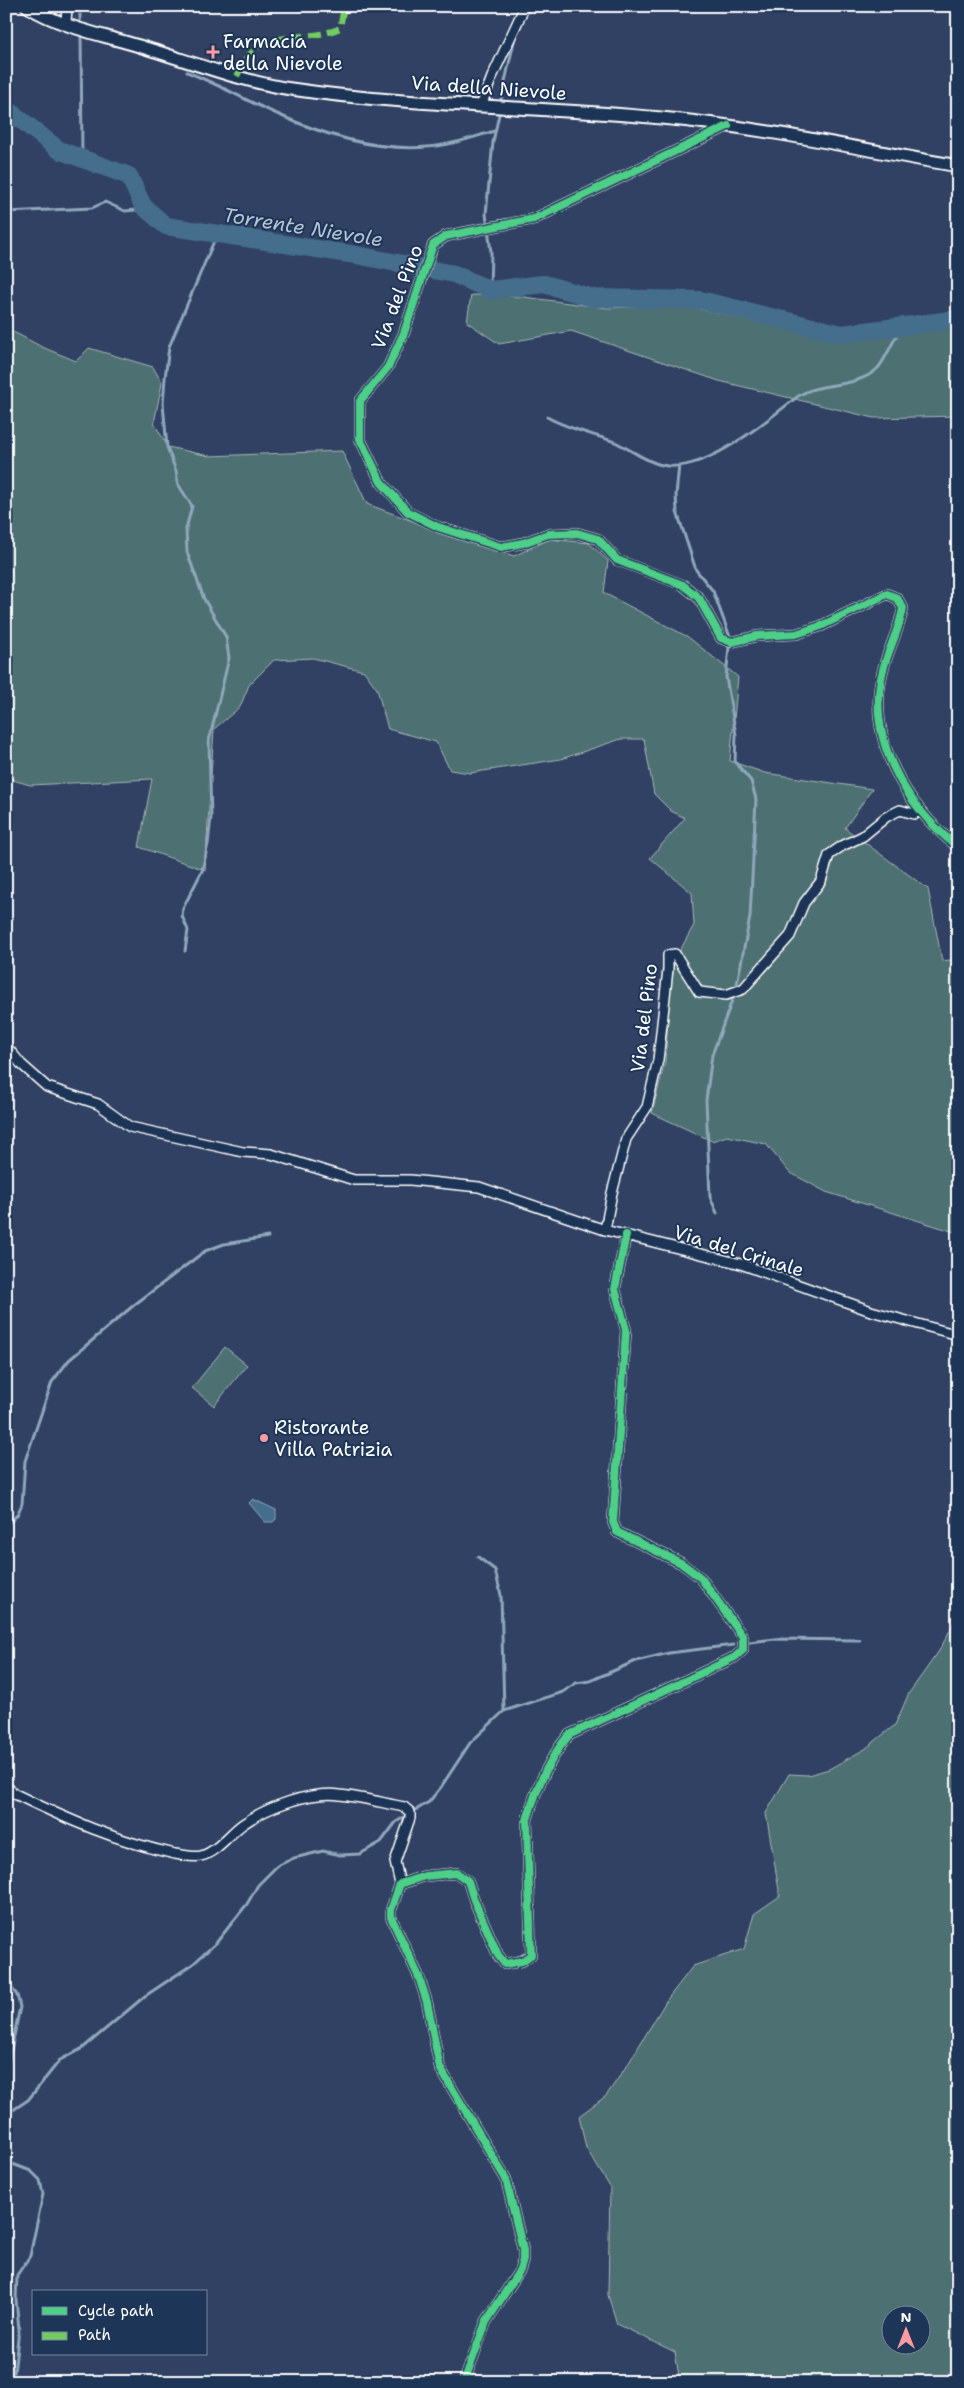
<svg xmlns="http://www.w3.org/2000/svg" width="964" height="2388" font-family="'Shantell Sans',sans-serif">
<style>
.green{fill:#4d7072;stroke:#a6b8b8;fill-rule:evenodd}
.water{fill:#456e8d;stroke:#8fa8bb}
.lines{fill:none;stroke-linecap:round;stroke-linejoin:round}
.stream{stroke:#8fa8bb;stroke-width:3}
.river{stroke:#456e8d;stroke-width:18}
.minor-casing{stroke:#fff;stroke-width:12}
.tertiary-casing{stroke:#fff;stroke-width:15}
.minor{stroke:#1d3557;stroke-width:9}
.tertiary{stroke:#1d3557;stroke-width:11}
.quiet{stroke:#71cb61;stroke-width:6;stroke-dasharray:12 6;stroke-linecap:butt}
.cycleway-casing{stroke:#1d3557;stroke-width:11}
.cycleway{stroke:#4dcf88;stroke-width:8}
.poi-dot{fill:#ff9aa2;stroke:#1d3557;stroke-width:2}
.labels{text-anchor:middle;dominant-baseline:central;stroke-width:4;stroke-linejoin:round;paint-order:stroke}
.poi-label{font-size:19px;fill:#fff;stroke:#1d3557;text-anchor:start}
.street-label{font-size:19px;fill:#fff;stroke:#1d3557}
.water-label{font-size:20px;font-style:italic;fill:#b5c5d1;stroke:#1d3557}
</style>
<rect width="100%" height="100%" fill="#314163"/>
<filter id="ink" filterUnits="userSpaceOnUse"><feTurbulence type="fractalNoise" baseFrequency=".02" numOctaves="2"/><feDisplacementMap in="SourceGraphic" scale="10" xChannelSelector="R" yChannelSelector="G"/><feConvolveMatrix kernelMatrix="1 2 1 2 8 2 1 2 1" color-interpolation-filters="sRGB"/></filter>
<g filter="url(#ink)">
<!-- green -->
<path class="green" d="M471,295L524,297L607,308L683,305L833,339L958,324V416L874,418L719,381L571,331L499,344L467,322Z
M6,328L42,347L76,361L89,348L153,367L162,383L154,423L168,447L209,456L342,451L367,504L463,540L514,556L549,539L589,543L608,561L604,593L688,637L738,677L730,761L765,773L872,789L845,828L928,889L942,961L958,959V1233L826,1192L789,1172L766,1144L727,1136L712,1141L652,1113L665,1062L672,965L694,925L692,893L650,858L685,818L671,811L654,794L644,739H621L561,759L470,773L450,770L436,742L388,729L377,689L364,671L313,658L274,660L249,685L240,707L214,729L205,870L139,847L152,779L30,785L6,778Z
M225,1347L247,1365L214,1406L192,1388Z
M958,1615V2382H680L675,2352L617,2324L608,2295L610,2187L586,2148L579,2116L606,2096L630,2061L666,2001L693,1966L744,1949L754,1914L780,1896L766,1813L789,1774L808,1775L829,1769L865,1749L895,1725L909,1693L939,1651ZM892,2316H922V2346H892Z"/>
<!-- water -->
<path class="water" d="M253,1499L276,1510V1519L273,1522H265L249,1503Z"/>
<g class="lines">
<!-- stream -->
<path class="stream" d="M80,6V26
M81,32L82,158
M187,72C218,84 247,101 277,114C328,137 391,156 448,144C464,141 480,135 495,131
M500,104L515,37
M6,212L92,208L105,202L125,211L146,209
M490,290L491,252L486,214L493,142L500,110
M547,417C568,429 593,434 615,442C630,449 646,462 662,465C704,475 766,421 797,397C820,380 856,390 878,368C886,359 894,337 903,326
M679,465L676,495L677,512L696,570L713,591L730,637L726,677L736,735L735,762L751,781L756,799L750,917L736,989
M185,951L188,930L182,916L183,908L202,871L208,844L211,817L209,741L229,658L226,637L204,599L187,552L186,529L192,506L178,484L176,471L167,447L163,404L165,378L169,347L217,234
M717,1213L710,1197L706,1100L712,1055L734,995
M6,1526L17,1515L22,1504L25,1461L52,1382L69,1360L134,1305L205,1251L224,1244L268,1237
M478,1557L495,1570L501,1595L504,1711
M750,1642L775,1639L860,1640
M6,1981L17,1995L20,2007L8,2065L10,2112L6,2126
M10,2112L28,2100L60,2060L83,2048L145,1996L193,1964L216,1943L247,1904L258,1885L277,1866L294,1858L323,1851L340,1855L360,1854L381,1842L396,1822L429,1802L441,1787L470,1743L504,1711L563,1692L576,1683L590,1681L636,1661L669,1653L734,1645
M6,2156L10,2163L31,2171L40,2180L43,2194L30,2256L17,2275L16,2300L19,2329L13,2382"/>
<!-- river -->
<path class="river" d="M6,108L59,150L129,176L143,206L166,226L356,255L454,274L490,290L544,284L593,298L700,300L842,334L958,319"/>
<!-- minor casing -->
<g class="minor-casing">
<path id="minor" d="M66,23L67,6
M481,106L492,77L525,6
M728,126L534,219L446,236L433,245L404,333L388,367L360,401V439L381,482L408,512L438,527L501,547L523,543L548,534L577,533L598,539L617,560L683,585L699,598L721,638L732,642L757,636L796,634L821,626L887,594L897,598L903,608C900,629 888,649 883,670C865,737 906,807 958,847
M6,957V961
M6,1046L21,1064L47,1087L98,1104L130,1127L243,1152L271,1154L354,1180H410L479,1187L605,1230L741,1264L871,1311L958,1335
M605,1230L612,1193L626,1139L647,1107L658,1060L668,969V955L675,954L699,992L726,995L743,989L790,936L804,903L821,881L829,855L842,846L863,836L886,817L900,810L914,814L919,811
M6,1786L15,1794C66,1819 119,1842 175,1854C184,1855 193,1858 201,1856C217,1852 230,1833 243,1824C267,1807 310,1791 340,1795C361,1797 383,1803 404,1807L410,1812V1818L395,1862L400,1884
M464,2382L486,2322L520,2270L523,2260V2250L506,2179L440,2068L427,2002L419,1977L391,1917V1910L400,1884L425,1876L457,1873L468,1881L474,1900L498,1955L505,1964L522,1961L531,1955L527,1820C536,1789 548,1759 569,1735L691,1678L735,1657L743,1650V1637L701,1578L681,1563L617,1532L613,1522L626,1330L615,1289L626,1235"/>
</g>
<!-- tertiary casing -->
<g class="tertiary-casing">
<path id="tertiary" d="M27,6C60,27 103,35 139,46C189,61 239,81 291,89C413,107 538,106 661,118C761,127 859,149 958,166"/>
</g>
<!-- minor -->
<use href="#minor" class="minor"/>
<!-- tertiary -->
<use href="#tertiary" class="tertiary"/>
<!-- quiet -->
<path class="quiet" d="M237,76C241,69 245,58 251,53C278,29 309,42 340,28L343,12L336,6"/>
<!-- cycleway casing -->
<g class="cycleway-casing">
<path id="cycleway" d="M728,126L534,219L446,236L433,245L404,333L388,367L360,401V439L381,482L408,512L438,527L501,547L523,543L548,534L577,533L598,539L617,560L683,585L699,598L721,638L732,642L757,636L796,634L821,626L887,594L897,598L903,608C900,629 888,649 883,670C865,737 906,807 958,847
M464,2382L486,2322L520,2270L523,2260V2250L506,2179L440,2068L427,2002L419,1977L391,1917V1910L400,1884L425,1876L457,1873L468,1881L474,1900L498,1955L505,1964L522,1961L531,1955L527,1820C536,1789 548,1759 569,1735L691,1678L735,1657L743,1650V1637L701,1578L681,1563L617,1532L613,1522L626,1330L615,1289L626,1235"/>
</g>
<!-- cycleway -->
<use href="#cycleway" class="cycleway"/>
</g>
</g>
<!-- markers -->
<g class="poi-dot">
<path d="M210.5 44.5h5v5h5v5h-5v5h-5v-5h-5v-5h5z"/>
<circle cx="264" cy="1438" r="5"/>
</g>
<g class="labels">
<!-- poi labels -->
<g class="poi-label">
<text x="223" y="41">Farmacia<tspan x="223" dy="22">della Nievole</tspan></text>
<text x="274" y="1427">Ristorante<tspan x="274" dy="22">Villa Patrizia</tspan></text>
</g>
<!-- street labels -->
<g class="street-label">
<text transform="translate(489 88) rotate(4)">Via della Nievole</text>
<text transform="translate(397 297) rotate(-69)">Via del Pino</text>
<text transform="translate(644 1018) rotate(-83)">Via del Pino</text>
<text transform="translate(739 1251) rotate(17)">Via del Crinale</text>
</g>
<!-- water labels -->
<g class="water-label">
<text transform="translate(303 227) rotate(9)">Torrente Nievole</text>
</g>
</g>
<!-- margin -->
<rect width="964" height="2388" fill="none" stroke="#1d3557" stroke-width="25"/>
<rect x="12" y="12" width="939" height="2363" fill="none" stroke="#fff" stroke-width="2" filter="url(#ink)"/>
<!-- legend -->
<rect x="32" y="2290" width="175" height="65" fill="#1d3557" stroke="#77869a"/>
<rect x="42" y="2307" width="25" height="8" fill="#4dcf88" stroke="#77869a"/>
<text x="78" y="2316" font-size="15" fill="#ffffff">Cycle path</text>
<rect x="42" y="2332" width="25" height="8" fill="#71cb61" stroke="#77869a"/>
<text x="78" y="2340" font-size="15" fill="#ffffff">Path</text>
<!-- north arrow -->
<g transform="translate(906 2330)"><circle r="24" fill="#1d3557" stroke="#77869a"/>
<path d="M0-4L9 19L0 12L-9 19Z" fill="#ff9aa2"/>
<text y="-8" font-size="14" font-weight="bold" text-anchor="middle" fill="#ffffff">N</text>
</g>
</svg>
